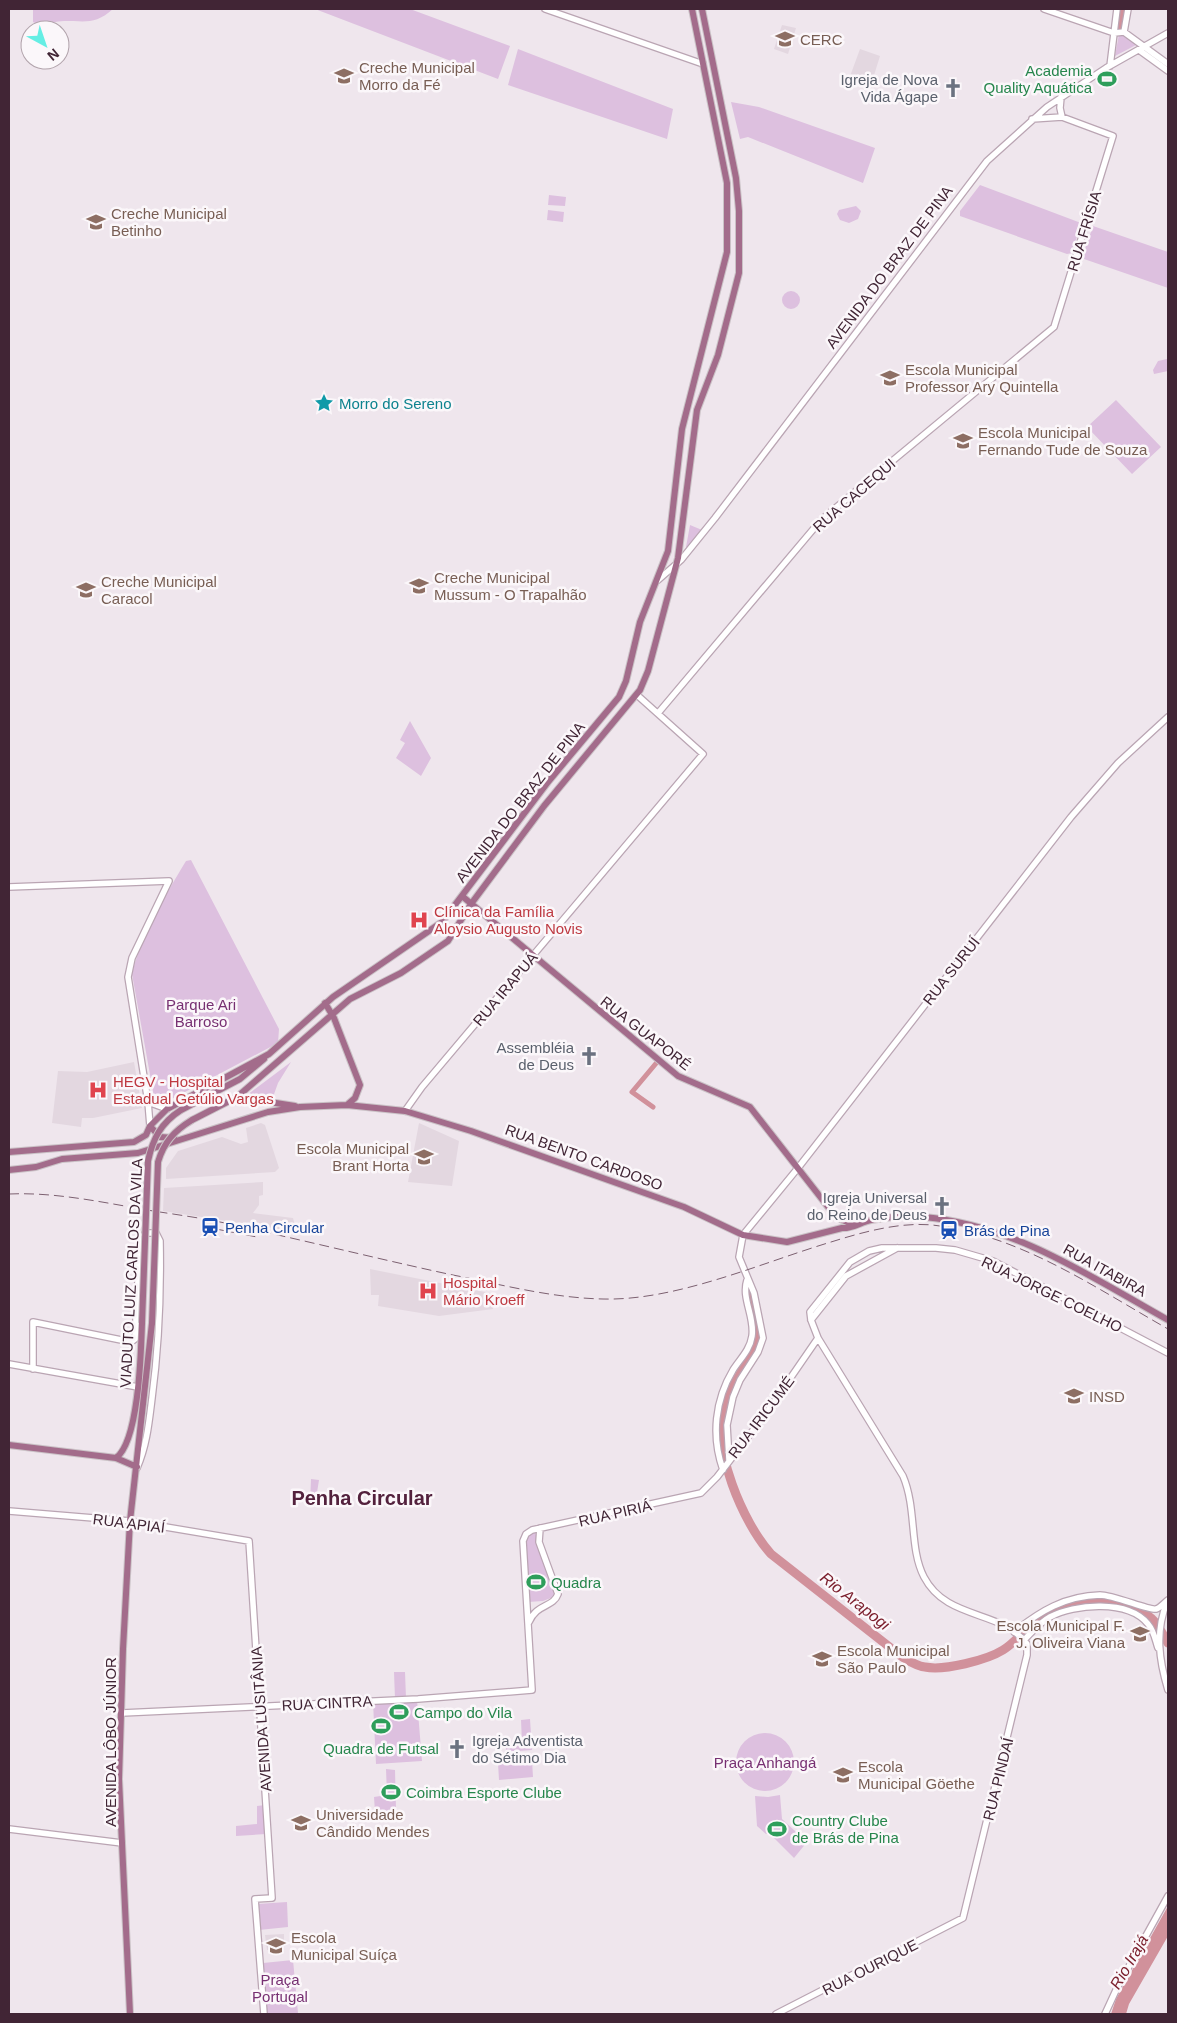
<svg xmlns="http://www.w3.org/2000/svg" width="1177" height="2023" font-family="Arial,sans-serif">
<style>
.built{fill:#e3d7e0}
.green{fill:#ddc0df}
.water{fill:#d1919b}
.lines{fill:none;stroke-linecap:round;stroke-linejoin:round}
.canal{stroke:#d1919b;stroke-width:5}
.river{stroke:#d1919b;stroke-width:9}
.secondary-casing{stroke:#baa5b3;stroke-width:8}
.primary-casing{stroke:#cac2c6;stroke-width:8}
.secondary{stroke:#fff;stroke-width:5.5}
.primary{stroke:#a36c8b;stroke-width:6}
.rail{stroke:#7c6070;stroke-width:1;stroke-dasharray:10 5;stroke-linecap:butt}
.primary-bridge-casing{stroke:#cac2c6;stroke-width:8;stroke-linecap:butt}
.primary-bridge{stroke:#a36c8b;stroke-width:6}
.labels{text-anchor:middle;dominant-baseline:central;stroke-width:5;stroke-linejoin:round;paint-order:stroke}
.education-label{font-size:15px;fill:#785e54;stroke:#fbf7fa;text-anchor:start}
.leisure-label{font-size:15px;fill:#27864d;stroke:#fbf7fa;text-anchor:start}
.worship-label{font-size:15px;fill:#5b616d;stroke:#fbf7fa;text-anchor:end}
.street-label{font-size:15px;fill:#412535;stroke:#fbf7fa}
.culture-label{font-size:15px;fill:#0d838f;stroke:#fbf7fa;text-anchor:start}
.health-label{font-size:15px;fill:#be3a42;stroke:#fbf7fa;text-anchor:start}
.park-label{font-size:15px;fill:#773072;stroke:#fbf7fa}
.transit-label{font-size:15px;fill:#164399;stroke:#fbf7fa;text-anchor:start}
.water-label{font-size:16px;font-style:italic;fill:#7c202e;stroke:#fbf7fa}
.district-label{font-size:20px;font-weight:bold;fill:#53213d;stroke:#fbf7fa}
</style>
<rect width="100%" height="100%" fill="#efe6ed"/>
<!-- built -->
<path class="built" d="M782,25L796,28L788,54L774,49Z
M860,49L880,56L871,85L849,79Z
M134,1062L142,1108L93,1118H82L81,1127L52,1123L58,1071L87,1072Z
M261,1123L265,1125L279,1168L275,1172L166,1179V1168L178,1151L222,1137L241,1144L248,1142L246,1128Z
M419,1123L459,1141L452,1186L408,1182Z
M263,1182V1195L259,1196V1205L253,1213L293,1218L297,1232L163,1211L164,1188Z
M370,1269L515,1298V1302L493,1304V1309L439,1316L378,1306L379,1295H371Z
M284,1934V1948L267,1950L265,1935Z"/>
<!-- green -->
<path class="green" d="M33,9H113C95,25 86,21 64,21C56,21 49,24 41,26L33,22Z
M315,9H410L510,46L498,79Z
M1119,34L1127,35L1138,44L1115,56Z
M518,49L673,109L667,139L508,85Z
M731,102L759,107L875,148L863,183L748,137L740,139Z
M980,185L1081,223L1072,253L1067,254L960,216V211Z
M549,195L566,197L565,206L548,205Z
M856,206L861,211L858,219L849,223L840,220L837,214L839,210Z
M548,210L564,212L563,222L547,220Z
M1093,226L1168,252V288L1084,259L1083,255Z
M782 300a9 9 0 1 1 18 0a9 9 0 1 1-18 0Z
M1167,359L1168,371L1154,374L1153,370L1158,361Z
M1116,400L1161,447L1132,474L1087,427Z
M690,525L702,530L689,548L686,547Z
M410,721L431,758L421,776L396,758L405,743L400,740Z
M191,860L279,1029L278,1043L168,1101H161L154,1097L132,974C142,934 165,896 186,861Z
M291,1062L278,1083L273,1097L275,1101L247,1095Z
M311,1479L319,1480L315,1505L310,1504Z
M535,1532L556,1596L543,1601L528,1602L525,1538Z
M394,1672H405L406,1698L395,1699Z
M417,1700L422,1761L376,1764L373,1702Z
M530,1719L532,1750L506,1752V1744L522,1743L521,1720Z
M736 1762a29 29 0 1 1 58 0a29 29 0 1 1-58 0Z
M532,1761L533,1777L499,1780L498,1763Z
M386,1769L395,1770L396,1808L392,1811L375,1812L374,1797L387,1795Z
M780,1795L782,1819L807,1842L794,1858L769,1833L766,1834L757,1826L755,1796L768,1797Z
M265,1805L266,1834L236,1836V1826L257,1824V1806Z
M287,1902L288,1927L259,1930L257,1904Z
M293,1960L298,2013L266,2014L263,1963Z"/>
<!-- water -->
<path class="water" d="M1168,1906V1936L1129,2004L1126,2014H1111L1116,1999Z"/>
<g class="lines">
<!-- canal -->
<path class="canal" d="M653,1107L632,1092L658,1061"/>
<!-- river -->
<path class="river" d="M1121,27L1124,9
M749,1293C754,1309 760,1328 755,1345C749,1364 731,1384 724,1406C711,1448 743,1523 771,1554L901,1656C909,1661 916,1666 925,1667C944,1671 987,1660 1003,1650C1016,1642 1025,1629 1037,1620C1068,1595 1121,1591 1151,1618C1158,1624 1163,1635 1168,1643"/>
<!-- secondary casing -->
<g class="secondary-casing">
<path id="secondary" d="M545,9L703,64
M1044,9L1114,33L1124,32L1168,64
M1124,32L1128,9
M1139,50L1168,71
M1110,66L1117,9
M1061,97L1060,108L1062,117
M658,580L681,560L715,518L987,161L1047,107L1106,68L1168,33
M659,712L821,520L1054,327L1113,136L1062,117L1032,119
M9,887L169,881L132,958L128,977L148,1102L150,1126
M148,1102L167,1109
M405,1111L422,1087L703,754L637,695
M811,1320L846,1276L897,1248
M9,1364L138,1387
M33,1369V1322L131,1342L135,1339L140,1241L145,1233H156L160,1241C161,1294 159,1345 152,1398C149,1422 147,1445 137,1468
M729,1460L727,1425L733,1397L740,1380L758,1352L763,1338L754,1293L739,1257L743,1235L798,1168L1071,817L1118,763L1168,717
M723,1470C711,1436 715,1400 733,1370C740,1359 750,1350 752,1336C755,1317 741,1298 747,1280
M9,1511L130,1521L249,1541L272,1898L255,1899L264,2014
M1167,1602C1155,1632 1159,1660 1168,1690
M529,1622C537,1603 553,1608 558,1594L539,1542L540,1528
M1014,1632C1040,1611 1065,1596 1100,1595C1114,1595 1150,1611 1156,1609C1160,1608 1164,1603 1168,1600
M1024,1640C1032,1632 1039,1623 1050,1617C1074,1604 1128,1599 1148,1624C1154,1631 1155,1639 1158,1648
M122,1713L418,1699L532,1690L523,1541L526,1534L532,1530L701,1493L717,1477L765,1415L818,1338
M9,1829L122,1843
M776,2014L963,1918L1027,1655V1644C1001,1609 947,1621 924,1577C909,1548 917,1509 903,1476L818,1338L811,1320L810,1312L850,1262L869,1251L882,1248H936L955,1250L993,1261L1168,1353
M1105,2014L1117,1988L1168,1896"/>
</g>
<!-- primary casing -->
<g class="primary-casing">
<path id="primary" d="M462,896L678,1076L750,1107L836,1217L854,1225
M325,1003L334,1018L360,1085L355,1098L347,1105
M237,1097L295,1106
M181,1110L240,1079L264,1059
M192,1120L237,1097L350,999L401,973L448,941L471,904L544,806L640,690L648,671L678,558L697,410L718,355L739,273V211L736,178L702,9
M150,1126L160,1137L174,1138
M9,1152L134,1142L146,1135L150,1126L167,1109L269,1054L333,997L442,922L548,782L619,697L626,681L640,622L668,551L682,429L727,252V183L692,9
M9,1170L36,1167L62,1159L138,1153L268,1112L300,1107L347,1105L405,1111L471,1131L684,1207L743,1235L787,1242L842,1228C852,1229 861,1222 871,1220C888,1217 907,1216 924,1217C1015,1225 1091,1277 1168,1320
M9,1445L116,1458L137,1467
M116,1458C139,1441 141,1352 142,1323
M130,2014L119,1779L123,1649L130,1521L152,1323"/>
</g>
<!-- secondary -->
<use href="#secondary" class="secondary"/>
<!-- primary -->
<use href="#primary" class="primary"/>
<!-- rail -->
<path class="rail" d="M9,1194C55,1192 101,1202 147,1210C178,1215 211,1219 242,1227C311,1242 379,1259 448,1274C499,1284 551,1298 603,1299C676,1301 761,1263 831,1242C863,1232 899,1222 932,1225C1018,1234 1094,1287 1168,1329
M216,1229L257,1237"/>
<!-- primary-bridge casing -->
<g class="primary-bridge-casing">
<path id="primary-bridge" d="M142,1323L148,1161C153,1138 161,1123 181,1110
M152,1323L158,1162C164,1142 174,1131 192,1120"/>
</g>
<!-- primary-bridge -->
<use href="#primary-bridge" class="primary-bridge"/>
</g>
<!-- icons -->
<defs>
<g id="school-bare" transform="scale(1.5)"><path d="M0-5L7-2L0 1L-7-2ZM-4 1L0 2.5L4 1V4Q0 6-4 4Z" fill="#8d6e63" stroke="#fbf7fa" stroke-width="2.5" paint-order="stroke"/></g>
<g id="stadium-bare" transform="scale(1.5)"><path d="M0-5a6.5 5 0 1 0 0 10a6.5 5 0 1 0 0-10ZM-3.5-1.8h7v3.6h-7Z" fill="#2e9e5b" stroke="#fbf7fa" stroke-width="2.5" paint-order="stroke"/></g>
<g id="church-bare" transform="scale(1.5)"><path d="M-1.2-6h2.4v3.5h3.3v2.4h-3.3V6h-2.4V-.1h-3.3v-2.4h3.3Z" fill="#6b7280" stroke="#fbf7fa" stroke-width="2.5" paint-order="stroke"/></g>
<g id="sight-bare" transform="scale(1.5)"><path d="M0-6L1.8-2.2L6-1.7L2.9 1.2L3.7 5.4L0 3.3L-3.7 5.4L-2.9 1.2L-6-1.7L-1.8-2.2Z" fill="#0f9aa8" stroke="#fbf7fa" stroke-width="2.5" paint-order="stroke"/></g>
<g id="hospital-bare" transform="scale(1.5)"><path d="M-5-5h3v3.5h4V-5h3V5h-3V1.5h-4V5h-3Z" fill="#e0444e" stroke="#fbf7fa" stroke-width="2.5" paint-order="stroke"/></g>
<g id="station-bare" transform="scale(1.5)"><path d="M-3-6H3Q5-6 5-4V2Q5 4 3 4L4.5 6H3L1.5 4h-3L-3 6H-4.5L-3 4Q-5 4-5 2V-4Q-5-6-3-6ZM-3.5-4v3h7v-3ZM-3.5 1v1.5H-2V1ZM2 1v1.5H3.5V1Z" fill="#1a4fb4" stroke="#fbf7fa" stroke-width="2.5" paint-order="stroke"/></g>
<g id="university-bare" transform="scale(1.5)"><path d="M0-5L7-2L0 1L-7-2ZM-4 1L0 2.5L4 1V4Q0 6-4 4Z" fill="#8d6e63" stroke="#fbf7fa" stroke-width="2.5" paint-order="stroke"/></g>
</defs>
<g fill-rule="evenodd">
<use href="#school-bare" x="785" y="39"/>
<use href="#school-bare" x="344" y="76"/>
<use href="#stadium-bare" x="1107" y="79"/>
<use href="#church-bare" x="953" y="88"/>
<use href="#school-bare" x="96" y="222"/>
<use href="#school-bare" x="890" y="378"/>
<use href="#sight-bare" x="324" y="403"/>
<use href="#school-bare" x="963" y="441"/>
<use href="#school-bare" x="419" y="586"/>
<use href="#school-bare" x="86" y="590"/>
<use href="#hospital-bare" x="419" y="920"/>
<use href="#church-bare" x="589" y="1056"/>
<use href="#hospital-bare" x="98" y="1090"/>
<use href="#school-bare" x="424" y="1157"/>
<use href="#church-bare" x="942" y="1206"/>
<use href="#station-bare" x="210" y="1227"/>
<use href="#station-bare" x="949" y="1230"/>
<use href="#hospital-bare" x="428" y="1291"/>
<use href="#school-bare" x="1074" y="1396"/>
<use href="#stadium-bare" x="536" y="1582"/>
<use href="#school-bare" x="1140" y="1634"/>
<use href="#school-bare" x="822" y="1659"/>
<use href="#stadium-bare" x="399" y="1712"/>
<use href="#stadium-bare" x="381" y="1726"/>
<use href="#church-bare" x="457" y="1749"/>
<use href="#school-bare" x="843" y="1775"/>
<use href="#stadium-bare" x="391" y="1792"/>
<use href="#university-bare" x="301" y="1823"/>
<use href="#stadium-bare" x="777" y="1829"/>
<use href="#school-bare" x="276" y="1946"/>
</g>
<g class="labels">
<!-- education labels -->
<g class="education-label">
<text x="800" y="39">CERC</text>
<text x="359" y="67">Creche Municipal<tspan x="359" dy="17">Morro da Fé</tspan></text>
<text x="111" y="213">Creche Municipal<tspan x="111" dy="17">Betinho</tspan></text>
<text x="905" y="369">Escola Municipal<tspan x="905" dy="17">Professor Ary Quintella</tspan></text>
<text x="978" y="432">Escola Municipal<tspan x="978" dy="17">Fernando Tude de Souza</tspan></text>
<text x="434" y="577">Creche Municipal<tspan x="434" dy="17">Mussum - O Trapalhão</tspan></text>
<text x="101" y="581">Creche Municipal<tspan x="101" dy="17">Caracol</tspan></text>
<text x="409" y="1148" text-anchor="end">Escola Municipal<tspan x="409" dy="17">Brant Horta</tspan></text>
<text x="1089" y="1396">INSD</text>
<text x="1125" y="1625" text-anchor="end">Escola Municipal F.<tspan x="1125" dy="17">J. Oliveira Viana</tspan></text>
<text x="837" y="1650">Escola Municipal<tspan x="837" dy="17">São Paulo</tspan></text>
<text x="858" y="1766">Escola<tspan x="858" dy="17">Municipal Göethe</tspan></text>
<text x="316" y="1814">Universidade<tspan x="316" dy="17">Cândido Mendes</tspan></text>
<text x="291" y="1937">Escola<tspan x="291" dy="17">Municipal Suíça</tspan></text>
</g>
<!-- leisure labels -->
<g class="leisure-label">
<text x="1092" y="70" text-anchor="end">Academia<tspan x="1092" dy="17">Quality Aquática</tspan></text>
<text x="551" y="1582">Quadra</text>
<text x="414" y="1712">Campo do Vila</text>
<text x="381" y="1748" text-anchor="middle">Quadra de Futsal</text>
<text x="406" y="1792">Coimbra Esporte Clube</text>
<text x="792" y="1820">Country Clube<tspan x="792" dy="17">de Brás de Pina</tspan></text>
</g>
<!-- worship labels -->
<g class="worship-label">
<text x="938" y="79">Igreja de Nova<tspan x="938" dy="17">Vida Ágape</tspan></text>
<text x="574" y="1047">Assembléia<tspan x="574" dy="17">de Deus</tspan></text>
<text x="927" y="1197">Igreja Universal<tspan x="927" dy="17">do Reino de Deus</tspan></text>
<text x="472" y="1740" text-anchor="start">Igreja Adventista<tspan x="472" dy="17">do Sétimo Dia</tspan></text>
</g>
<!-- street labels -->
<g class="street-label">
<text transform="translate(1084 231) rotate(-73)">RUA FRÍSIA</text>
<text transform="translate(889 267) rotate(-53)">AVENIDA DO BRAZ DE PINA</text>
<text transform="translate(854 495) rotate(-41)">RUA CACEQUI</text>
<text transform="translate(520 802) rotate(-52)">AVENIDA DO BRAZ DE PINA</text>
<text transform="translate(951 971) rotate(-52)">RUA SURUÍ</text>
<text transform="translate(505 989) rotate(-50)">RUA IRAPUÁ</text>
<text transform="translate(646 1033) rotate(38)">RUA GUAPORÉ</text>
<text transform="translate(584 1157) rotate(20)">RUA BENTO CARDOSO</text>
<text transform="translate(1105 1270) rotate(29)">RUA ITABIRA</text>
<text transform="translate(131 1273) rotate(-87)">VIADUTO LUIZ CARLOS DA VILA</text>
<text transform="translate(1052 1294) rotate(26)">RUA JORGE COELHO</text>
<text transform="translate(761 1417) rotate(-53)">RUA IRICUMÉ</text>
<text transform="translate(615 1513) rotate(-13)">RUA PIRIÁ</text>
<text transform="translate(129 1523) rotate(7)">RUA APIAÍ</text>
<text transform="translate(327 1703) rotate(-3)">RUA CINTRA</text>
<text transform="translate(261 1719) rotate(-94)">AVENIDA LUSITÂNIA</text>
<text transform="translate(110 1742) rotate(-90)">AVENIDA LÔBO JÚNIOR</text>
<text transform="translate(998 1779) rotate(-76)">RUA PINDAÍ</text>
<text transform="translate(870 1967) rotate(-27)">RUA OURIQUE</text>
</g>
<!-- culture labels -->
<g class="culture-label">
<text x="339" y="403">Morro do Sereno</text>
</g>
<!-- health labels -->
<g class="health-label">
<text x="434" y="911">Clínica da Família<tspan x="434" dy="17">Aloysio Augusto Novis</tspan></text>
<text x="113" y="1081">HEGV - Hospital<tspan x="113" dy="17">Estadual Getúlio Vargas</tspan></text>
<text x="443" y="1282">Hospital<tspan x="443" dy="17">Mário Kroeff</tspan></text>
</g>
<!-- park labels -->
<g class="park-label">
<text x="201" y="1004">Parque Ari<tspan x="201" dy="17">Barroso</tspan></text>
<text x="765" y="1762">Praça Anhangá</text>
<text x="280" y="1979">Praça<tspan x="280" dy="17">Portugal</tspan></text>
</g>
<!-- transit labels -->
<g class="transit-label">
<text x="225" y="1227">Penha Circular</text>
<text x="964" y="1230">Brás de Pina</text>
</g>
<!-- water labels -->
<g class="water-label">
<text transform="translate(855 1601) rotate(38)">Rio Arapogi</text>
<text transform="translate(1129 1962) rotate(-60)">Rio Irajá</text>
</g>
<!-- district labels -->
<g class="district-label">
<text x="362" y="1498">Penha Circular</text>
</g>
</g>
<!-- border -->
<rect width="1177" height="2023" fill="none" stroke="#412535" stroke-width="20"/>
<!-- north arrow -->
<g transform="translate(45 45) rotate(140)"><circle r="24" fill="#fbf7fa" stroke="#b1a3ab"/>
<path d="M0-4L9 19L0 12L-9 19Z" fill="#65eee4"/>
<text y="-8" font-size="14" font-weight="bold" text-anchor="middle" fill="#412535">N</text>
</g>
</svg>
